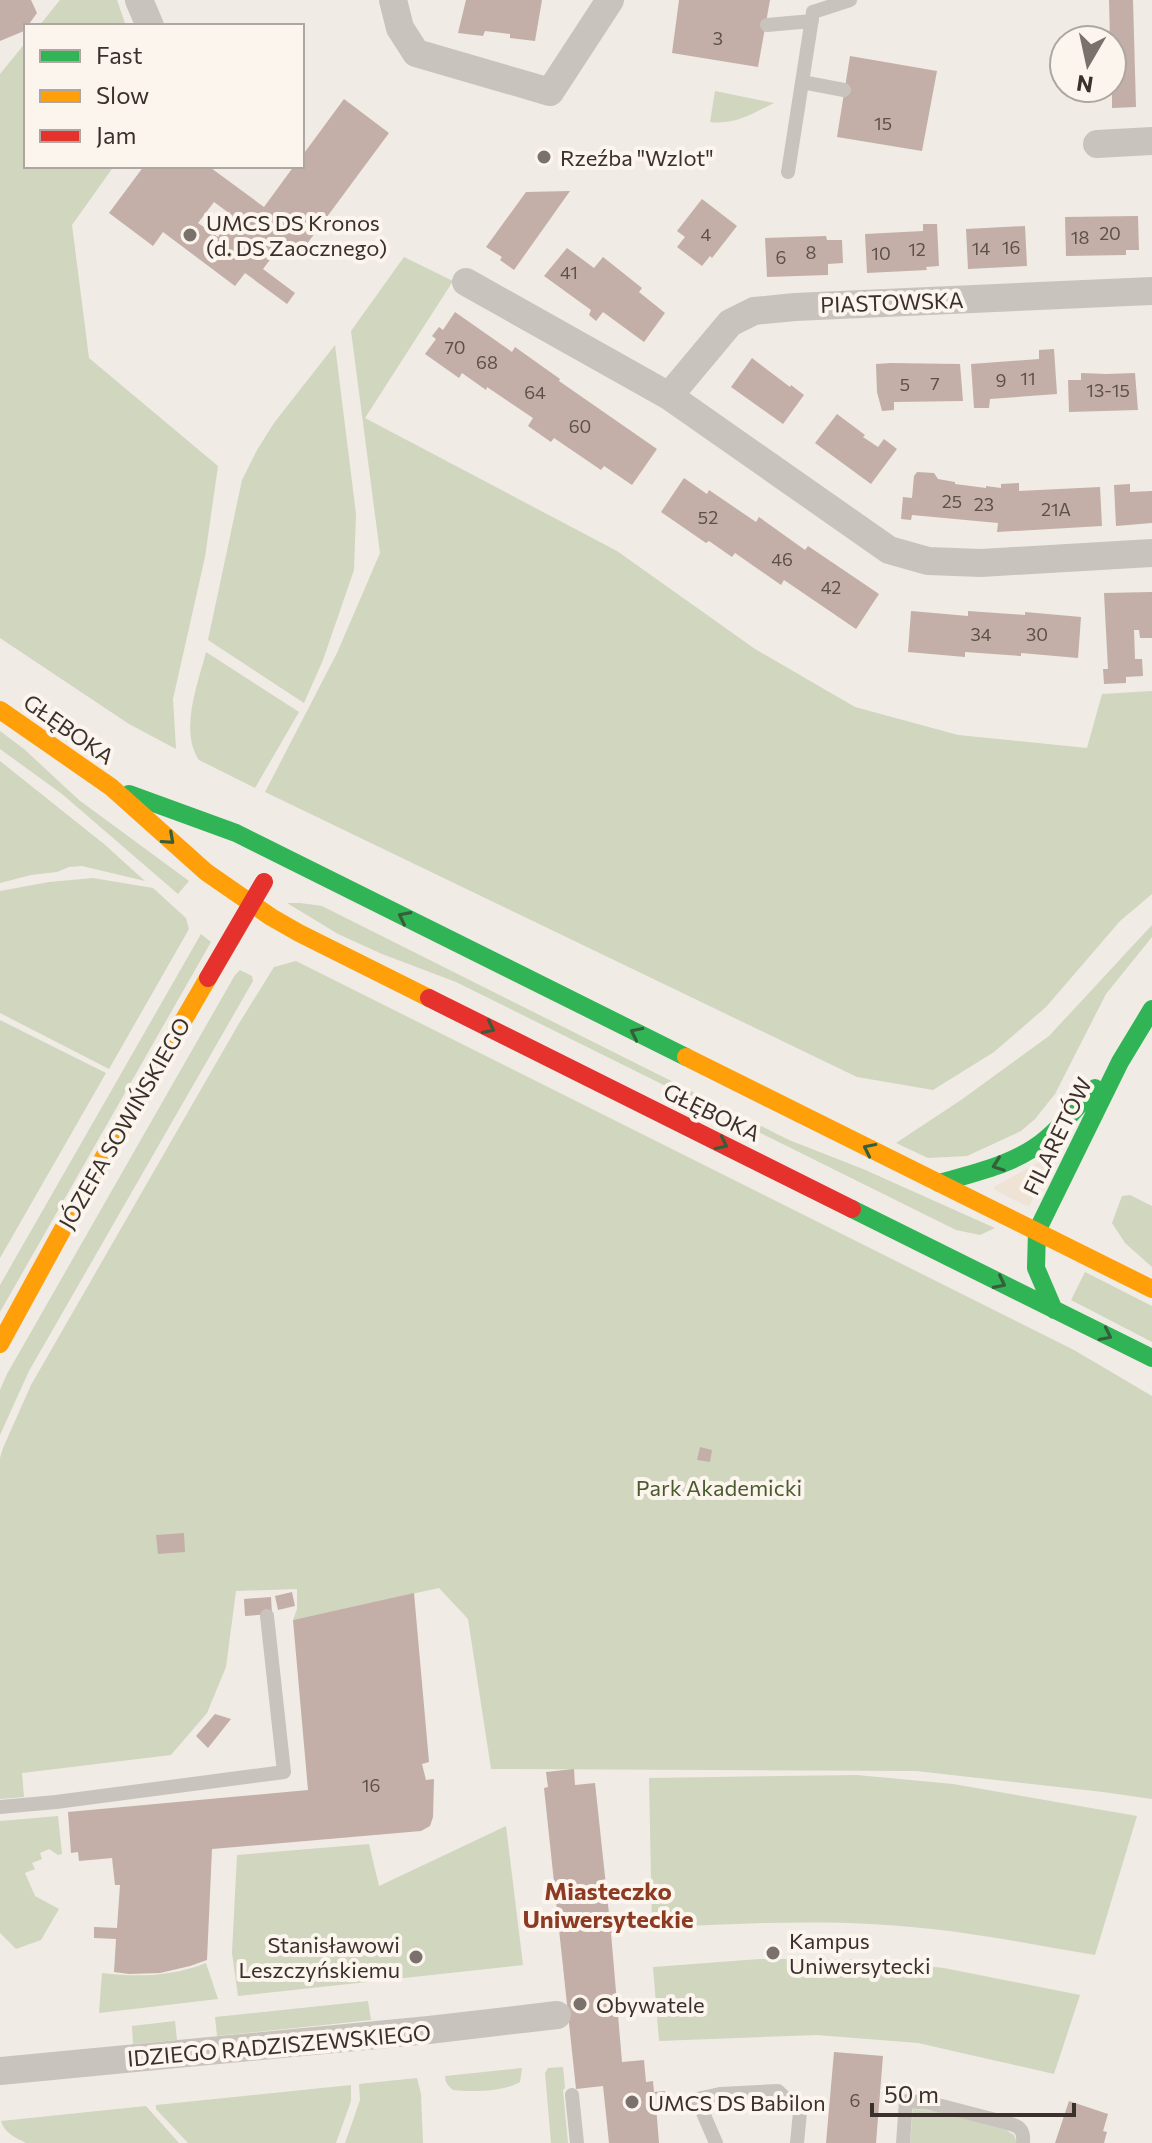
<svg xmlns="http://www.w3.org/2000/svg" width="1152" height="2143" font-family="Commissioner,sans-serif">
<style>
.green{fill:#d1d6bf}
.plaza{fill:#eee3d5}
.building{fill:#c3afa7;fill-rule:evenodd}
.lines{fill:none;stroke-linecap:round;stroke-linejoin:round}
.lane{stroke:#c9c3be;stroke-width:14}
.street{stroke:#c9c3be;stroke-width:28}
.fast{stroke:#30b455;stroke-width:18}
.slow{stroke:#ff9f0a;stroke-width:18}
.jam{stroke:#e5322d;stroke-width:18}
.oneway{stroke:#375e3a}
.poi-dot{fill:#7a716c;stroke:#fbf5ee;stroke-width:3}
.labels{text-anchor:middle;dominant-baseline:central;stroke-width:8;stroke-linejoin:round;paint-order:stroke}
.number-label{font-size:18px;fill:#5d504a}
.poi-label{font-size:22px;fill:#3b302b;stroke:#fbf5ee;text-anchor:start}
.street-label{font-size:22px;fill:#3b302b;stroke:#fbf5ee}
.park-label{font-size:22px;fill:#4a5a2e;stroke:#fbf5ee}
.neighbourhood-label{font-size:24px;font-weight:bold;fill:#8c3b22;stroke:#fbf5ee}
</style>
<rect width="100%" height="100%" fill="#f0ebe5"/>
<!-- green -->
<path class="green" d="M60,0H117L126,26H39Z
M26,42V166H114L72,225L89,358L218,466L205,557L173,699L176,749L129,724L0,638V74Z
M715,91L774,103C752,114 735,125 710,122Z
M404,257L453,281L365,418L617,551L755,649L855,707L958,735L1087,748L1102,694L1152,691V894L1120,921L1046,1007L994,1052L933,1090L857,1077L265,792L337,653L380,553L351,331Z
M335,345L356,514L354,570L323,660L304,703L208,640L242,480L257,450L274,423Z
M206,652L299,712L255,788L199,760C179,730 198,684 206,652Z
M0,731L24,749L79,800L189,881L178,894L62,794L0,749Z
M0,761L104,844L145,881L82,866L69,867L57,872L31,875L0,883Z
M93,878L153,888L186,918L189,929L109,1069L0,1013V891L49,882Z
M287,903H300L322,906L789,1140L863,1169L995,1228L980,1235L956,1230L456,982L382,954L338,934Z
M1152,925V937L1106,994L1055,1094L1035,1119L1021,1131L967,1156L928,1158L896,1143L961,1100L1049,1036Z
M201,934L211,942L0,1312V1285Z
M296,961L1074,1350L1152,1396V1799L1103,1792L916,1771L491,1769L468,1619L439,1588L293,1620L297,1609V1589L236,1591L226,1667L207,1713L171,1755L22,1773L24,1797L0,1799V1458L3,1448L31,1385L238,1025L274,967Z
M240,970L252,976L253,981L29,1371L0,1435V1390L7,1374L235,975Z
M0,1020L106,1073L0,1258Z
M1130,1195L1152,1206V1267L1125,1243L1112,1223L1122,1196Z
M1085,1272L1152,1306V1342L1071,1300Z
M857,1775L953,1784L1137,1816L1095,1955C1041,1946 987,1935 932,1929C839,1918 746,1923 652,1928L649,1778Z
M58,1816L62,1854L58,1855L49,1849L40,1853L42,1859L32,1863L35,1869L25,1873L35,1896L59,1909L41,1940L16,1949L0,1933V1821Z
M506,1826L523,1965L238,1996L232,1953L237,1855L369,1844L379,1886Z
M760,1959H856L944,1968L1080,1995L1054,2074L918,2043L817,2035L659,2041L653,1967Z
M206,1963L218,1999L99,2013L102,1973C139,1977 170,1977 206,1963Z
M368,2001L371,2020L217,2036L215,2017Z
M175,2021L177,2040L133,2044L132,2026Z
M563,2067L565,2088L563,2090L568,2143H551L545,2073L548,2068Z
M522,2068L520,2082C503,2092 472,2092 453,2090C448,2086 445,2082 445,2076Z
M417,2078L421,2094L423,2143H345L360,2100L359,2084Z
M351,2085V2101L336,2143H188L156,2109V2105Z
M146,2106L179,2143H26C15,2138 4,2132 1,2121Z
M913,2109L935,2111L1006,2130L1014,2135L1017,2143H910Z"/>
<!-- plaza -->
<path class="plaza" d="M1052,1155L1029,1207L995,1190L994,1187Z"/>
<!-- building -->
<path class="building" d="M0,0H31L37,13L24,31L0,41Z
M466,0H542L535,41L510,38V34L485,31L483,36L458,33Z
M679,0H770L758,67L672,53Z
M1109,0H1133L1136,107L1112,108V40H1110Z
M850,56L937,71L922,151L837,137Z
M344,99L389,133L295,260L279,248L263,269L295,293L287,304L245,273L235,286L163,232L153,246L109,213L144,166H212L211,168L264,207L294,166H302V156ZM214,202L233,216L218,237L198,223Z
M570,191L514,270L500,260L502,257L486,247L526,192Z
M702,199L737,226L712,258L710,256L702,266L677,247L685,237L677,231Z
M1138,216L1139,250H1126V255L1066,256L1065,217Z
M923,224H937L939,266L926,267L927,270L867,273L865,234L923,231Z
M1025,226L1027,266L968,269L966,229Z
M826,236L827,240H842L843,263L828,264V275L767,277L765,238Z
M567,248L594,268L603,257L642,288L639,292L665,313L644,342L603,312L596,321L589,315L591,310L544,276Z
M455,312L512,352L515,347L560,379L559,381L657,449L632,485L604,466L601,470L554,438L551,442L528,426L533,418L487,387L486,390L462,373L459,378L425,354L436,339L432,336L439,327L443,330Z
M1054,349L1057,394L990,399L989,408H974L971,364L1039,359V350Z
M752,358L790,387L791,385L804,395L783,424L731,387Z
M891,363L960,364L963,401L894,402V410L882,411L877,392L876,364Z
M1081,373L1106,374L1135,373L1138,410L1069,412L1068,380H1081Z
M837,414L865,435L863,437L878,447L884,439L897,449L871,484L815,443Z
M917,472L934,473L938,479L955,482V484L986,488V486L1001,488V484L1019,483V491L1100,487L1102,526L997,532L998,523L912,515L911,520L901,519L903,497L912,498L914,476Z
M684,478L707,494L709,490L756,522L759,517L805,550L808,546L879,594L856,629L784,580L781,585L735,553L732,557L709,541L706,543L661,512Z
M1130,484V492L1152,491V523L1116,526L1114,485Z
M1152,592V638H1140L1139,630H1134L1135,659H1142L1143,676L1126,677V683L1104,684L1103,669H1108L1104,593Z
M911,611L968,616V611L1025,615V612L1081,617L1078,658L1021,653V656L965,652V657L908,652Z
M700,1447L712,1450L710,1462L697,1460Z
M184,1533L185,1552L158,1554L156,1535Z
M292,1592L295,1606L278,1610L275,1596Z
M414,1593L429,1762L422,1764L426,1780L434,1779L433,1817L430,1826L421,1831L212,1849L207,1960L190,1966L160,1973L129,1974L114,1972L116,1939L94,1938V1927L117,1928L120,1885H115L112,1858L79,1861L78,1852L71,1853L68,1812L308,1790L293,1620Z
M271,1597L272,1614L245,1616L244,1599Z
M215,1714L231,1719L208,1748L196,1736Z
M574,1769L575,1785L595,1783L610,1923L617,1922L618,1932L611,1933L622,2062L644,2060L646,2082L653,2081L654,2092L665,2091L666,2099H658L659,2105L656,2106L659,2143H609L603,2086L576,2089L544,1788L548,1787L546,1772Z
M834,2052L883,2056L876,2143H826Z
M1069,2101L1108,2114L1103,2131L1107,2132L1104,2143H1055Z"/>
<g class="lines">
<!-- lane -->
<path class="lane" d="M767,25L812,21
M802,82L844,90
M788,172L813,12L850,0
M0,1807L56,1802L284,1772L267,1616
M572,2095L577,2143
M716,2143L697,2099L720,2094L778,2091L800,2112L797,2143
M903,2143L906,2101L930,2103L1011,2124C1021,2127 1024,2132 1023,2143"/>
<!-- street -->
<path class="street" d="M139,0L150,26
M393,0L400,28L416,53L550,92L610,0
M1097,144L1152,141
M466,282L669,396L889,550L928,561L981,563L1152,553
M669,396L730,323L754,311L795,307L1152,291
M0,2071L429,2030L557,2015"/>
<!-- fast -->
<path class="fast" d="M129,794L236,833L686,1057
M939,1183C977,1172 1017,1164 1047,1138C1065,1123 1079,1104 1095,1088
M852,1209L1152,1358
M1054,1310L1036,1268L1037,1231L1120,1062L1152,1009"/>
<!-- slow -->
<path class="slow" d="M0,710L111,787L206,872L271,917L299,933L429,998
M686,1057L1152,1289
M0,1344L76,1205L208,978"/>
<!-- jam -->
<path class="jam" d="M208,978L264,882
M429,998L852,1209"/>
</g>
<!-- one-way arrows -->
<defs><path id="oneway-chevron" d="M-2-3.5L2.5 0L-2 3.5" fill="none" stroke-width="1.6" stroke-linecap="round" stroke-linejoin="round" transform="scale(2)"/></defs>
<g class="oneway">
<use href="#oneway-chevron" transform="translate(169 839) rotate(42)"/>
<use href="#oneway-chevron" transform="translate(404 917) rotate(-153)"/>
<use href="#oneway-chevron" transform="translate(489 1028) rotate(26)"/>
<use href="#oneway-chevron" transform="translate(636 1033) rotate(-154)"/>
<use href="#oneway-chevron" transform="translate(722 1144) rotate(26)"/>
<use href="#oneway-chevron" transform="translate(869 1149) rotate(-154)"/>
<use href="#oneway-chevron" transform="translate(998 1165) rotate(160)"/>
<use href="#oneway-chevron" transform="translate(1000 1283) rotate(27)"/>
<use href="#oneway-chevron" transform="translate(1106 1335) rotate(26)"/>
</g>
<!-- markers -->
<g class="poi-dot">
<circle cx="544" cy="157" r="8"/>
<circle cx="190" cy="235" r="8"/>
<circle cx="773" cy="1953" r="8"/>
<circle cx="416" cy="1957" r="8"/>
<circle cx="580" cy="2004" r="8"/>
<circle cx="632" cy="2102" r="8"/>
</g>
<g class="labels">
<!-- number labels -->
<g class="number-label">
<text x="718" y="38">3</text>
<text x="883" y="123">15</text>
<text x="1110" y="233">20</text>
<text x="706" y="234">4</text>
<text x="1080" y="237">18</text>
<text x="1011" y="247">16</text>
<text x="981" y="248">14</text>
<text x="917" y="249">12</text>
<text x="811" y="252">8</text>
<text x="881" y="253">10</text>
<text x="781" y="257">6</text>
<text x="569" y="272">41</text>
<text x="455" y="347">70</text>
<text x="487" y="362">68</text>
<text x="1028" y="378">11</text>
<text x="1001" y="380">9</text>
<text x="935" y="383">7</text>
<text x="905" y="384">5</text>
<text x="1108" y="390">13-15</text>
<text x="535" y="392">64</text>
<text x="580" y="426">60</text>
<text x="952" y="501">25</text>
<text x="984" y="504">23</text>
<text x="1056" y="509">21A</text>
<text x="708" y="517">52</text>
<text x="782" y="559">46</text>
<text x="831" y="587">42</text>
<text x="981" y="634">34</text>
<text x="1037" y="634">30</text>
<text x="371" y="1785">16</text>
<text x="855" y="2100">6</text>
</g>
<!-- poi labels -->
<g class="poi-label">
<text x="560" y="157">Rzeźba "Wzlot"</text>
<text x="206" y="222">UMCS DS Kronos<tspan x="206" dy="25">(d. DS Zaocznego)</tspan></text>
<text x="789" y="1940">Kampus<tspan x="789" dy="25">Uniwersytecki</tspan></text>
<text x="400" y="1944" text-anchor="end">Stanisławowi<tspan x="400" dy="25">Leszczyńskiemu</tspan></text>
<text x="596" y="2004">Obywatele</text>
<text x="648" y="2102">UMCS DS Babilon</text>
</g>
<!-- street labels -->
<g class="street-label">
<text transform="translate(892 302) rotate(-2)">PIASTOWSKA</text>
<text transform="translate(69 729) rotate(35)">GŁĘBOKA</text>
<text transform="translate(712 1112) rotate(26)">GŁĘBOKA</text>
<text transform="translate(124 1123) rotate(-60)">JÓZEFA SOWIŃSKIEGO</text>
<text transform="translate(1057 1136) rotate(-64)">FILARETÓW</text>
<text transform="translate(279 2045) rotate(-5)">IDZIEGO RADZISZEWSKIEGO</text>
</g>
<!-- park labels -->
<g class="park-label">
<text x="719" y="1487">Park Akademicki</text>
</g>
<!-- neighbourhood labels -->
<g class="neighbourhood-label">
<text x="608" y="1890">Miasteczko<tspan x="608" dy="28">Uniwersyteckie</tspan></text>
</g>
</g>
<!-- legend -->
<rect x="24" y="24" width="280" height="144" fill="#fbf5ee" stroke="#aea6a0" stroke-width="2"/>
<rect x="40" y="50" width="40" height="12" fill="#30b455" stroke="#aea6a0" stroke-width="2"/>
<text x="96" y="64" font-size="24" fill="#3b302b">Fast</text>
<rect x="40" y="90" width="40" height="12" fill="#ff9f0a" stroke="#aea6a0" stroke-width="2"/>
<text x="96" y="104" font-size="24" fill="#3b302b">Slow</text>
<rect x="40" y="130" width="40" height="12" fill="#e5322d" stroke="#aea6a0" stroke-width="2"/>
<text x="96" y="144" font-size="24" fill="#3b302b">Jam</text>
<!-- north arrow -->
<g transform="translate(1088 64) rotate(189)"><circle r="38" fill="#fbf5ee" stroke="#aea6a0" stroke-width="2"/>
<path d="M0-6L14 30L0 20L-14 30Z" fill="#7a716c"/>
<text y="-12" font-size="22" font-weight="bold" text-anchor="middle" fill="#3b302b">N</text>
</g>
<!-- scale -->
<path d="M872 2103v12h202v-12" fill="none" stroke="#3b302b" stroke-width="4"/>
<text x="884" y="2103" font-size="24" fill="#3b302b" stroke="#fbf5ee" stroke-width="6" paint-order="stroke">50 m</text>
</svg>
